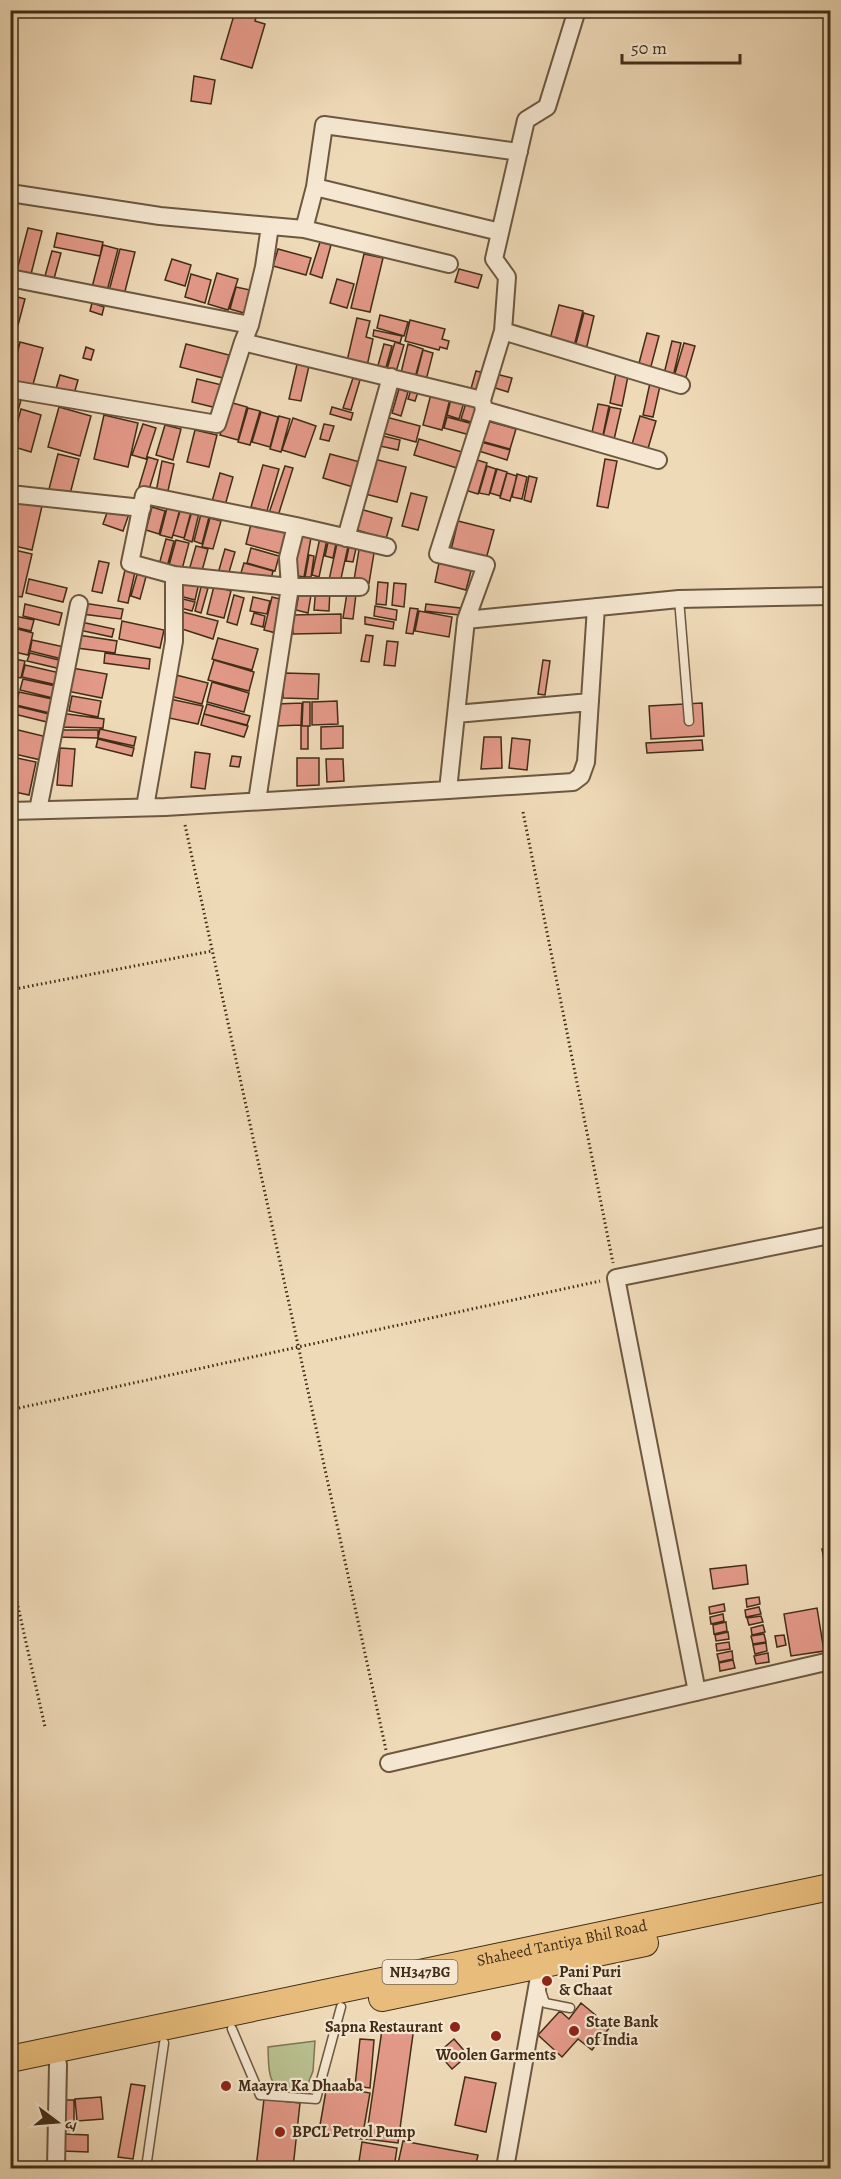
<svg xmlns="http://www.w3.org/2000/svg" width="841" height="2179" font-family="Alegreya,'Noto Serif Devanagari',serif">
<style>
.green{fill:#b9c08f;stroke:#7d7653;stroke-width:1.5}
.building{fill:#e39988;stroke:#412d17;stroke-width:1.5}
.lines{fill:none;stroke-linecap:round;stroke-linejoin:round}
.lane-casing{stroke:#6c583f;stroke-width:11}
.street-casing{stroke:#6c583f;stroke-width:20}
.primary-casing{stroke:#412d17;stroke-width:28}
.path{stroke:#412d17;stroke-width:3;stroke-dasharray:1.5 3;stroke-linecap:butt}
.lane{stroke:#f5e7d1;stroke-width:8}
.street{stroke:#f5e7d1;stroke-width:16}
.primary{stroke:#e8bd7c;stroke-width:26}
.poi-dot{fill:#8f2418;stroke:#f5e7d1;stroke-width:2}
.labels{text-anchor:middle;dominant-baseline:central;stroke-width:4.5;stroke-linejoin:round;paint-order:stroke}
.shield{fill:#f5e7d1;stroke:#77654f;stroke-width:1.5}
.shield-label{font-size:15px;font-weight:bold;fill:#412d17}
.street-label{font-size:16px;fill:#412d17;stroke:#f5e7d1}
.poi-label{font-size:16px;font-weight:bold;fill:#412d17;stroke:#f5e7d1;text-anchor:start}
</style>
<rect width="100%" height="100%" fill="#efdab8"/>
<filter id="stains"><feTurbulence type="fractalNoise" baseFrequency=".00333" numOctaves="4"/><feColorMatrix values="0 0 0 0 .2 0 0 0 0 .09 0 0 0 0 .02 0 0 0 .5 -.17"/></filter>
<radialGradient id="worn" r=".72"><stop offset=".6" stop-color="#630" stop-opacity="0"/><stop offset="1" stop-color="#630" stop-opacity=".3"/></radialGradient>
<!-- green -->
<path class="green" d="M315,2041L313,2071L306,2089L293,2095C266,2085 269,2074 268,2047Z"/>
<!-- building -->
<path class="building" d="M246,10H258L255,21L265,24L252,68L221,59L234,15L244,17Z
M194,76L215,80L211,104L191,101Z
M28,228L42,231L30,278L16,274Z
M57,233L103,242L100,256L54,247Z
M320,242L331,245L322,278L310,274Z
M103,245L118,249L106,295L91,291Z
M120,249L135,252L123,299L108,295Z
M278,249L311,258L306,275L273,266Z
M52,251L61,253L52,286L43,283Z
M364,254L383,258L370,312L351,308Z
M172,259L191,265L185,286L165,280Z
M459,269L482,275L478,288L455,282Z
M217,273L238,279L228,310L208,304Z
M191,274L211,280L205,303L185,297Z
M337,279L354,284L347,308L330,303Z
M236,287L250,290L244,313L230,309Z
M10,295L25,299L14,340L10,339Z
M92,303L104,307L102,315L90,311Z
M559,305L583,311L574,346L550,339Z
M584,313L594,316L586,350L575,347Z
M380,315L408,322L404,336L377,328Z
M357,318L370,321L366,337L373,339L367,366L347,361Z
M410,320L445,329L442,339L449,341L447,349L440,347L439,350L405,341Z
M374,330L402,336L400,343L373,336Z
M647,333L659,336L650,370L638,367Z
M672,341L681,343L672,381L663,378Z
M10,342L19,345L10,372Z
M20,342L43,348L32,388L10,383Z
M395,342L404,345L396,372L387,369Z
M684,343L695,346L684,384L673,380Z
M186,344L229,355L223,378L180,367Z
M384,344L392,346L385,371L377,369Z
M408,344L423,349L414,381L400,377Z
M86,347L94,350L91,360L83,358Z
M423,350L433,353L425,384L415,381Z
M297,364L309,366L301,401L289,399Z
M476,371L485,373L480,395L470,392Z
M616,373L628,376L622,406L610,403Z
M496,374L512,378L508,392L492,387Z
M60,375L78,380L74,394L56,389Z
M353,378L360,380L351,410L343,408Z
M197,379L222,385L217,408L192,402Z
M650,383L660,386L653,417L643,415Z
M399,389L408,392L401,416L392,413Z
M411,390L418,392L415,401L408,399Z
M431,394L450,399L442,430L423,425Z
M10,397L21,400L10,439Z
M451,399L464,402L459,419L447,415Z
M229,402L247,407L238,440L220,435Z
M466,403L479,407L474,423L461,419Z
M598,404L609,406L602,440L591,437Z
M59,407L91,416L80,456L48,447Z
M332,407L353,413L351,420L330,414Z
M610,407L621,409L613,444L602,441Z
M248,408L260,411L250,445L238,442Z
M21,409L41,415L31,452L11,446Z
M261,412L278,417L270,447L252,442Z
M104,415L138,423L128,467L94,459Z
M279,416L290,419L281,452L270,449Z
M640,416L656,421L647,452L631,448Z
M386,417L420,426L416,442L382,433Z
M447,417L473,424L470,435L444,428Z
M293,418L316,426L305,457L282,450Z
M487,421L516,429L510,449L481,441Z
M143,424L156,428L146,459L132,455Z
M324,424L334,426L329,441L320,439Z
M165,425L181,429L173,460L156,455Z
M195,430L217,435L209,467L187,462Z
M383,436L400,440L398,450L380,446Z
M419,439L462,452L457,468L414,455Z
M481,442L510,450L507,460L479,451Z
M58,454L79,459L69,498L48,493Z
M330,454L360,462L353,487L323,478Z
M148,457L158,460L148,493L138,490Z
M374,459L406,467L397,502L365,494Z
M474,459L487,463L478,494L465,490Z
M605,459L617,461L608,508L597,506Z
M162,461L174,464L167,495L156,492Z
M263,465L279,469L267,511L251,507Z
M285,466L293,468L278,516L269,513Z
M487,466L496,469L489,495L479,493Z
M497,469L507,472L500,496L490,493Z
M220,473L233,477L224,509L211,505Z
M507,473L517,476L510,501L500,498Z
M517,474L527,477L522,499L512,497Z
M529,476L537,478L531,502L524,500Z
M411,493L427,497L418,530L402,526Z
M10,499L42,506L32,550L10,545Z
M109,507L129,514L123,531L103,524Z
M152,507L165,511L159,534L146,530Z
M167,508L180,511L172,538L160,535Z
M180,509L191,512L184,538L173,535Z
M360,509L392,518L386,539L354,529Z
M192,511L199,513L192,542L184,539Z
M201,514L209,517L202,544L194,541Z
M210,518L221,521L213,549L202,547Z
M252,520L289,530L282,554L246,544Z
M458,521L494,530L486,559L451,550Z
M301,530L312,532L304,577L293,575Z
M321,533L328,535L319,577L312,575Z
M329,538L337,539L333,558L325,556Z
M166,539L174,541L167,567L159,565Z
M338,539L349,542L340,583L329,580Z
M176,540L189,543L181,573L168,569Z
M350,542L357,544L353,562L346,561Z
M360,544L375,547L369,583L354,580Z
M196,546L208,549L200,578L188,574Z
M251,548L279,556L275,571L247,563Z
M10,549L32,554L22,597L10,595Z
M225,549L235,552L227,579L217,577Z
M309,555L314,556L311,577H305Z
M99,561L109,563L102,593L92,591Z
M244,563L273,571L270,584L240,576Z
M439,563L471,571L466,590L435,582Z
M125,570L135,572L128,603L118,601Z
M138,571L147,573L140,599L131,596Z
M181,578L199,583L195,600L176,595Z
M29,579L67,588L63,602L26,593Z
M378,582L388,583L386,605L376,604Z
M394,583L406,584L404,607L392,605Z
M214,586L231,591L224,618L207,614Z
M201,587L208,588L201,613L195,611Z
M316,587L330,588L329,611L314,610Z
M299,593L311,595L308,613L296,610Z
M347,593L356,594L353,619L343,618Z
M234,595L244,598L237,625L227,622Z
M253,597L270,601L267,614L250,611Z
M272,597L284,600L276,633L264,630Z
M179,598L195,602L192,611L177,607Z
M83,603L123,609L121,619L82,614Z
M25,604L62,613L59,625L23,616Z
M426,604L460,608L459,615L425,611Z
M375,606L397,610L396,620L374,616Z
M410,608L418,609L413,634L406,633Z
M419,611L452,617L449,637L415,631Z
M183,612L218,621L213,639L179,628Z
M254,613L265,616L263,627L251,624Z
M341,614V633L293,634L292,615Z
M10,615L34,620L31,631L10,626Z
M365,617L394,622L393,629L365,624Z
M122,621L164,630L160,648L119,639Z
M81,622L114,629L112,637L79,630Z
M10,627L33,633L28,655L10,651Z
M78,635L117,641L115,653L77,648Z
M366,635L373,636L369,662L361,661Z
M218,638L258,649L252,670L212,659Z
M32,640L69,648L66,660L30,651Z
M387,641L398,642L395,666L384,665Z
M30,653L63,661L61,669L27,661Z
M105,653L150,659L149,669L104,663Z
M10,658L25,661L21,678L10,676Z
M214,660L254,672L249,691L208,680Z
M543,660L550,661L545,695L538,694Z
M25,665L60,673L57,685L22,677Z
M66,667L107,674L102,698L62,690Z
M284,673L319,674L318,699L283,698Z
M176,675L208,683L202,704L170,696Z
M23,679L60,687L57,699L20,690Z
M212,682L249,693L244,712L207,702Z
M19,692L57,700L54,714L16,705Z
M72,696L101,701L98,717L69,711Z
M170,699L203,706L198,724L169,718Z
M337,701L338,724L312,725V702Z
M303,702H310V726H302Z
M302,703L301,725L275,726L276,704Z
M702,703L704,736L651,739L649,706Z
M207,704L250,716L247,725L204,714Z
M16,706L53,715L51,723L14,714Z
M60,713L104,719L103,728L57,727Z
M204,714L248,726L244,737L201,725Z
M301,726H308V749H301Z
M343,726V748L321,749V727Z
M14,729L47,737L41,760L10,753Z
M100,729L136,737L134,746L98,738Z
M56,730H98V738L55,737Z
M484,737H501L502,768L481,769Z
M512,738L530,740L527,770L509,768Z
M98,739L134,748L132,756L96,747Z
M702,740L703,750L647,753L646,743Z
M60,748L75,749L72,786L57,785Z
M195,752L210,754L205,789L191,787Z
M232,756L241,757L239,767L230,766Z
M12,757L36,762L29,795L10,791Z
M297,758H319V785L297,786Z
M326,759H343L344,781L327,782Z
M830,1547V1569L826,1570L822,1549Z
M746,1565L748,1584L713,1589L710,1569Z
M759,1597L760,1604L747,1607L746,1599Z
M724,1604L725,1611L710,1614L709,1607Z
M759,1607L761,1614L746,1617L745,1610Z
M817,1608L824,1651L791,1656L784,1614Z
M723,1614L724,1621L711,1624L710,1617Z
M761,1616L763,1622L749,1625L747,1618Z
M726,1622L727,1631L714,1634L713,1625Z
M763,1625L765,1632L752,1635L751,1628Z
M728,1632L729,1639L716,1641L715,1635Z
M764,1634L766,1642L753,1644L751,1636Z
M784,1635L786,1645L777,1647L775,1636Z
M729,1642L730,1649L717,1651L716,1644Z
M766,1643L767,1651L755,1654L753,1645Z
M732,1651L733,1659L719,1662L717,1654Z
M768,1653L769,1662L756,1664L754,1656Z
M733,1660L735,1668L720,1671L719,1663Z
M581,2003L610,2027L592,2050L578,2039L562,2057L538,2035L560,2011L569,2019Z
M383,2023L414,2027L398,2143L366,2139Z
M360,2039L374,2040L370,2088L355,2086Z
M454,2039L468,2055L452,2069L438,2053Z
M465,2077L496,2083L486,2132L455,2125Z
M131,2084L145,2086L133,2159L118,2157Z
M327,2085L370,2093L362,2139L319,2131Z
M101,2097L103,2119L77,2121L75,2099Z
M264,2099L300,2103L293,2168H256Z
M59,2100H74V2130H59Z
M63,2134L88,2135V2152L62,2151Z
M403,2141L478,2155L475,2168H397Z
M362,2142L397,2148L394,2168H358Z"/>
<g class="lines">
<!-- lane casing -->
<g class="lane-casing">
<path id="lane" d="M679,599L689,721
M541,1991L545,2003L570,2008
M232,2029L260,2095L316,2099L341,2007
M146,2168L164,2043"/>
</g>
<!-- street casing -->
<g class="street-casing">
<path id="street" d="M315,187L324,125L519,152
M10,193L160,216L304,229L449,264
M304,229L315,187L500,232
M10,278L250,325L243,342L482,400
M250,325L264,267L270,226
M503,331L507,277L494,259L526,120L547,107L577,10
M10,389L217,424L243,342
M484,410L658,460
M10,494L142,508
M296,526L387,547
M346,538L391,377
M174,575L290,587L257,801
M466,620L486,565L438,554L484,410L482,400L503,331L681,385
M456,714L590,702
M448,790L573,782L581,776L586,762L596,607
M145,807L174,641V575L130,563L144,495L296,526L288,558L290,587H360
M38,810L79,604
M10,811L165,807L448,790L466,620L679,599L830,596
M697,1692L616,1278L830,1235
M389,1763L830,1661
M56,2168L58,2064
M505,2168L541,1966"/>
</g>
<!-- primary casing -->
<g class="primary-casing">
<g id="primary">
<path d="M382,1998L645,1943"/>
<path id="s1" d="M10,2059L830,1887"/>
</g>
</g>
<!-- path -->
<path class="path" d="M523,812L613,1263
M185,825L386,1750
M10,990L212,951
M10,1410L600,1281
M10,1571L45,1727
M10,2107L11,2080"/>
<!-- lane -->
<use href="#lane" class="lane"/>
<!-- street -->
<use href="#street" class="street"/>
<!-- primary -->
<use href="#primary" class="primary"/>
</g>
<!-- markers -->
<g class="poi-dot">
<circle cx="547" cy="1981" r="6"/>
<circle cx="455" cy="2027" r="6"/>
<circle cx="574" cy="2031" r="6"/>
<circle cx="496" cy="2036" r="6"/>
<circle cx="226" cy="2086" r="6"/>
<circle cx="280" cy="2132" r="6"/>
</g>
<g class="labels">
<!-- shield labels -->
<rect class="shield" x="382.5" y="1960" width="75" height="24" rx="4.5"/>
<g class="shield-label">
<text x="420" y="1972">NH347BG</text>
</g>
<!-- street labels -->
<g class="street-label">
<text stroke="none"><textPath href="#s1" startOffset="564">Shaheed Tantiya Bhil Road</textPath></text>
</g>
<!-- poi labels -->
<g class="poi-label">
<text x="559" y="1972">Pani Puri<tspan x="559" dy="18">&amp; Chaat</tspan></text>
<text x="586" y="2022">State Bank<tspan x="586" dy="18">of India</tspan></text>
<text x="443" y="2027" text-anchor="end">Sapna Restaurant</text>
<text x="496" y="2055" text-anchor="middle">Woolen Garments</text>
<text x="238" y="2086">Maayra Ka Dhaaba</text>
<text x="292" y="2132">BPCL Petrol Pump</text>
</g>
</g>
<!-- margin -->
<rect width="841" height="2179" fill="none" stroke="#efdab8" stroke-width="36"/>
<rect x="12" y="12" width="817" height="2155" fill="none" stroke="#412d17" stroke-width="3"/>
<rect x="18" y="18" width="805" height="2143" fill="none" stroke="#412d17" stroke-width="1.5"/>
<!-- north arrow -->
<g transform="translate(57 2122) rotate(106)" stroke="#f5e7d1" stroke-width="4.5" paint-order="stroke">
<path d="M0-4.5L10 22L0 15L-10 22Z" fill="#412d17"/>
<text y="-9" font-size="16" font-weight="bold" text-anchor="middle" fill="#412d17">उ</text>
</g>
<!-- scale -->
<path d="M622 54v9h118v-9" fill="none" stroke="#412d17" stroke-width="3"/>
<text x="631" y="54" font-size="18" fill="#412d17" stroke="#f5e7d1" stroke-width="4.5" paint-order="stroke">50 m</text>
<rect width="100%" height="100%" filter="url(#stains)"/>
<rect width="100%" height="100%" fill="url(#worn)"/>
</svg>
